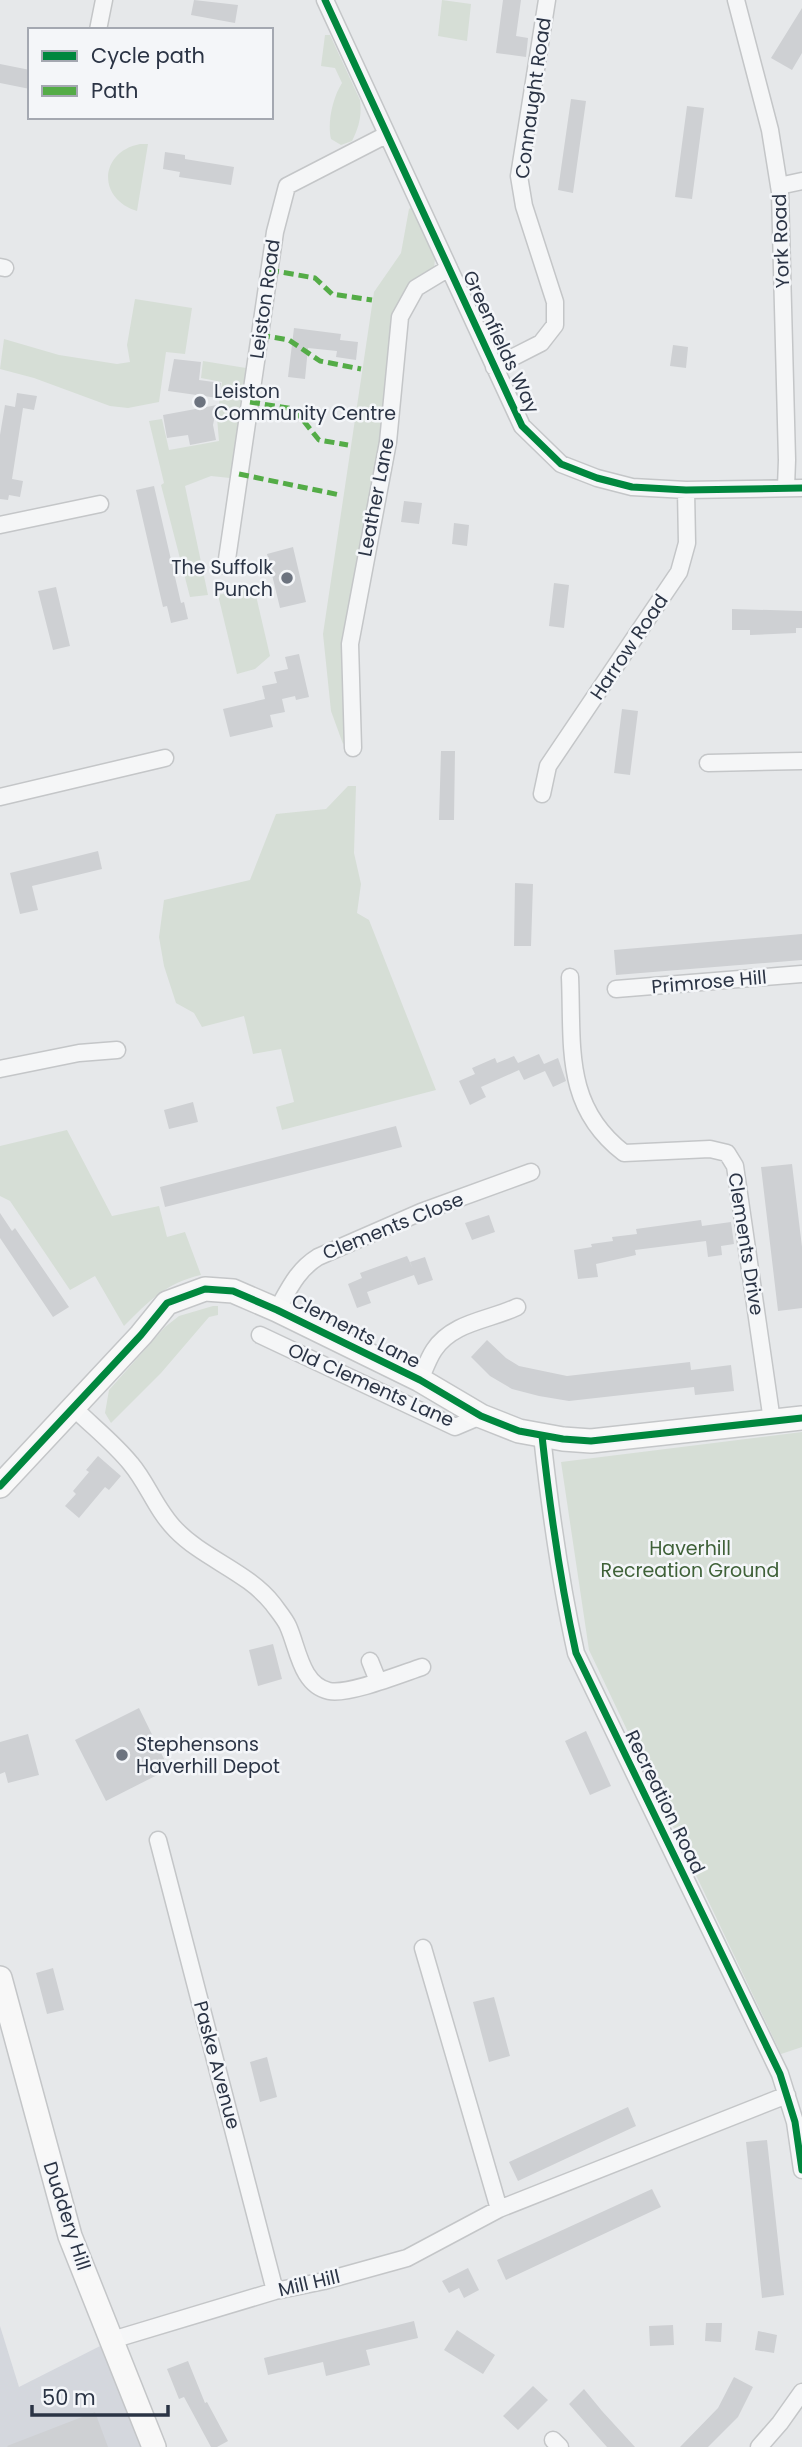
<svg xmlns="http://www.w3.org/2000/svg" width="802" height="2447" font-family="Poppins,sans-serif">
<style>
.built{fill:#d4d7dd}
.green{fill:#d6ded6}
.building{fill:#ced0d3}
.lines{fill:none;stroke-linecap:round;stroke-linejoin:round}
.street-casing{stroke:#c4c6c8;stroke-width:19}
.secondary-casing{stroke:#c4c6c8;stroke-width:26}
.street{stroke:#f5f6f7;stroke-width:16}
.secondary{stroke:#f8f8f8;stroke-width:23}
.quiet{stroke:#54ac47;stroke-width:5;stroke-dasharray:10 5;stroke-linecap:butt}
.cycleway-casing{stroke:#f4f6f9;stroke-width:11}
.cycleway{stroke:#00873e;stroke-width:7}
.poi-dot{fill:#6c737f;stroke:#f4f6f9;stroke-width:2.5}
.labels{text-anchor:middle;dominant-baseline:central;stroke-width:5;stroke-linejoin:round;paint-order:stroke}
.street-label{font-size:19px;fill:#2b3445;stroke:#f4f6f9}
.poi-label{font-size:19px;fill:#2b3445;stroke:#f4f6f9;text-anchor:start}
.park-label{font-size:19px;fill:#3f6138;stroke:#f4f6f9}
</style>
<rect width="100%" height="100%" fill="#e6e8ea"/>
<!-- built -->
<path class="built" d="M0,2326L19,2387L112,2340L154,2447H0Z"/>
<!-- green -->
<path class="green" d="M442,0L471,4L467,41L438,36Z
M325,35H330L360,100C362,116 359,127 352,141L341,145L331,139C327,122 333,97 342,83L335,68L321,66Z
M140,144H148L137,211C97,199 99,152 140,144Z
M414,205L436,251L434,268L407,291L381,445L345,629L347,740L343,744L331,711L323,634L374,292L401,253L409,209Z
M135,299L192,308L185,354L166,352L159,402L128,408L110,406L34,378L0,369L4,339L59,355L117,364L130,362L127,345Z
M203,361L246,368L230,478L211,476L185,486L208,595L190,597L161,485L164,483L149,421L162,419L169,450L219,441L217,418L222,382L201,378Z
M254,587L270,656L255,669L237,674L218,595Z
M348,786H356L354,853L361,884L357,913L369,920L436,1090L282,1130L276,1107L294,1102L281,1049L253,1054L244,1016L202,1027L194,1013L176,1003L164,966L159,937L164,900L250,880L276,814L326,809Z
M67,1130L112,1216L159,1206L167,1237L185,1232L201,1275C166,1283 149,1301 124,1326L95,1276L70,1290L10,1201L0,1196V1146Z
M213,1306H218V1315L209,1317L161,1373L111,1423L105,1413L109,1390L165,1327L179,1316Z
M802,1432V2047L781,2054L589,1650L561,1462Z"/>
<!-- building -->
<path class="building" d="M194,0L238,5L235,23L191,15Z
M503,0H521L516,36L528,38L526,57L496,53Z
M802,8V53L792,70L771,58Z
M0,64L30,70V89L0,83Z
M571,99L586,101L573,193L558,190Z
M687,106L704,108L692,199L675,197Z
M165,152L185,155V159L234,167L231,185L179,177L180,172L163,169Z
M294,328L341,334L340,340L358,342L356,360L336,357L337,351L308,348L305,379L288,377Z
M673,345L688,347L686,368L670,366Z
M174,359L201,362L199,380L221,383L218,398L168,391Z
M17,393L37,396L34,410L23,408L12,479L23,481L20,497L9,495L8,500L0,499V435L5,405L15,407Z
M217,405L213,425L216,440L190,445L188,435L167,438L163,415Z
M154,486L181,603L184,602L188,619L171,623L167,606L163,607L136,490Z
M404,501L422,503L419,524L401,522Z
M454,523L469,525L467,546L452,544Z
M293,547L306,602L280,608L267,554Z
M554,583L569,585L564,628L549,626Z
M56,587L70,646L53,650L38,591Z
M732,609L802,611V628H796V633L750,635V630H732Z
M299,654L309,697L296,700L295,696L282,699L285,712L270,715L273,727L230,737L223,709L265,699L262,686L277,683L274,672L288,669L285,657Z
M622,709L638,711L630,775L614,773Z
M441,751H455L454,820H439Z
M98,851L102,869L32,886L38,910L20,914L10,873Z
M515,883L533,884L531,946H514Z
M802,934V960L616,975L614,950Z
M539,1054L544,1064L558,1058L566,1081L553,1087L545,1071L524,1080L519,1070L481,1087L486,1097L470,1105L459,1081L475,1074L472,1068L495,1058L497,1063L514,1056L518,1063Z
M193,1102L198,1122L169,1129L164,1110Z
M396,1126L402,1147L165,1207L160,1187Z
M792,1164L802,1247V1308L778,1311L761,1167Z
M0,1213L12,1231L15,1228L69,1307L53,1317L0,1238Z
M489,1215L495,1232L472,1240L465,1223Z
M701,1220L702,1226L731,1222L734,1244L721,1246L722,1255L708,1257L706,1241L635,1250L636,1255L596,1264L598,1277L578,1279L574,1250L592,1247L591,1244L613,1241L612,1237L637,1234L636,1229Z
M407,1256L413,1269L410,1262L425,1257L433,1280L418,1285L414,1275L367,1292L371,1303L357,1308L348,1284L362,1278L360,1273Z
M487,1340L506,1358L519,1366L567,1376L690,1362L691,1370L731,1365L734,1391L695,1395L694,1387L569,1401L539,1396L512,1389L490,1376L471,1357Z
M98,1456L121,1476L109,1490L105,1487L79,1518L65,1506L76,1494L73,1491L89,1472L86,1470Z
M273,1644L282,1679L258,1686L249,1650Z
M139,1708L169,1769L106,1801L75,1740Z
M586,1731L611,1786L590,1795L565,1741Z
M28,1734L39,1775L8,1783L5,1772L0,1774V1742Z
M53,1968L64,2010L47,2014L36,1973Z
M494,1997L510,2056L489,2062L473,2002Z
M267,2057L277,2097L260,2102L250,2062Z
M628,2107L636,2126L518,2181L509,2162Z
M767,2140L784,2295L762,2298L746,2142Z
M652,2189L661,2207L506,2280L497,2260Z
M468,2268L479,2290L464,2298L459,2288L449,2293L442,2281Z
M414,2321L418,2338L366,2350L370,2365L326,2376L323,2362L268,2375L264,2358Z
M706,2323H722L721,2342L705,2341Z
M673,2325L674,2345L650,2346L649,2326Z
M457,2330L495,2355L483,2374L444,2350Z
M758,2331L777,2335L774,2353L755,2350Z
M188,2361L205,2403L207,2402L228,2441L217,2447H211L184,2397L179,2399L167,2369Z
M734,2377L753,2387L738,2417L708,2447H680L718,2408Z
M533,2386L548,2400L518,2430L503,2416Z
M584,2389L602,2411L635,2447H607L598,2437L569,2404Z
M95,2412L108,2447H8L7,2446Z"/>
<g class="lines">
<!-- street casing -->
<g class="street-casing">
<path id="street" d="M325,0L522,426L561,464L597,478L632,487L686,490L802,488
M736,0L770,130L780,192L787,460L786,487
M98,30L104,0
M779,186L802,181
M0,267L5,268
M494,367L541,343L555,325V302L524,206L519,176L547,0
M0,525L100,504
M226,566L275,232L287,186L386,135
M353,748L350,644L388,442L400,317L416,288L449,268
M708,763L802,761
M542,794L548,766L679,572L687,543L686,490
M0,797L165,758
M570,977C573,1046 563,1106 624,1153L710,1149L727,1153L735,1166L772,1421
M616,989L802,974
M0,1069L79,1053L117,1050
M277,1310C289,1289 297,1270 318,1257L421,1212L531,1172
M260,1335L455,1427L481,1416
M420,1380C424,1371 428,1359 434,1350C452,1322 490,1320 517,1307
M74,1408C92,1426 114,1443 131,1464C148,1484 156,1510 176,1530C204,1559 248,1572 273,1604C278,1611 285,1619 288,1626C298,1648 301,1685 329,1691C349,1695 401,1674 422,1667
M542,1436C550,1509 560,1581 576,1653L780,2074L795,2122L802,2170
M370,1661L378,1681
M158,1840L275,2291
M423,1948L499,2209
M112,2340L275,2291L324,2281L407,2258L499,2209L787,2095
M553,2440L560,2447
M759,2447L780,2423L802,2392"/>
</g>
<!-- secondary casing -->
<g class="secondary-casing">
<path id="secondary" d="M0,1486L141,1335L167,1303L205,1289L233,1291L277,1310L420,1380L481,1416L519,1431L563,1439L591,1441L802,1418
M0,1978L70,2236L154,2447"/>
</g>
<!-- street -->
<use href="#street" class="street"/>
<!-- secondary -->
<use href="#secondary" class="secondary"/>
<!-- quiet -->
<path class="quiet" d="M269,270L315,278L332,294L372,300
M260,335L289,340L320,361L361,369
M250,402L294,409L319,440L348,445
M239,474L340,495"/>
<!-- cycleway casing -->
<g class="cycleway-casing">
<path id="cycleway" d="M325,0L522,426L561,464L597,478L632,487L686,490L802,488
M542,1436C550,1509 560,1581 576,1653L780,2074L795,2122L802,2170
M0,1486L141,1335L167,1303L205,1289L233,1291L277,1310L420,1380L481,1416L519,1431L563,1439L591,1441L802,1418"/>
</g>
<!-- cycleway -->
<use href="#cycleway" class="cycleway"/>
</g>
<!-- markers -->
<g class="poi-dot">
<circle cx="200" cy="402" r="7"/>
<circle cx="287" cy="578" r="7"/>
<circle cx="122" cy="1755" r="7"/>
</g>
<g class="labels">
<!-- street labels -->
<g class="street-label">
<text transform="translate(533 98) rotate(-82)">Connaught Road</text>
<text transform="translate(781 241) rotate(-92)">York Road</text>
<text transform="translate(265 299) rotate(-82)">Leiston Road</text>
<text transform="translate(501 342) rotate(65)">Greenfields Way</text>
<text transform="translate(376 497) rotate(-79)">Leather Lane</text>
<text transform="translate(629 647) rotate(-56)">Harrow Road</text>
<text transform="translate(709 982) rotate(-5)">Primrose Hill</text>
<text transform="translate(393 1226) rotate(-22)">Clements Close</text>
<text transform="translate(746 1244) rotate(81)">Clements Drive</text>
<text transform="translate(356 1331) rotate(27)">Clements Lane</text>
<text transform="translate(371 1385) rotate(24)">Old Clements Lane</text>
<text transform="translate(665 1802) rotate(64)">Recreation Road</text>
<text transform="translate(217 2065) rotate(75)">Paske Avenue</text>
<text transform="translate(67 2216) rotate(72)">Duddery Hill</text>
<text transform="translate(309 2283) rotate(-13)">Mill Hill</text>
</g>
<!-- poi labels -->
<g class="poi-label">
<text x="214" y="391">Leiston<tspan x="214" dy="22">Community Centre</tspan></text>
<text x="273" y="567" text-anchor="end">The Suffolk<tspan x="273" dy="22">Punch</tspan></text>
<text x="136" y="1744">Stephensons<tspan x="136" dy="22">Haverhill Depot</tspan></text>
</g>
<!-- park labels -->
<g class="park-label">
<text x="690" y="1548">Haverhill<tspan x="690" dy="22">Recreation Ground</tspan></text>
</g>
</g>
<!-- legend -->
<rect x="28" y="28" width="245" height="91" fill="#f4f6f9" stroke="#a4a8b1" stroke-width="2"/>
<rect x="42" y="51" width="35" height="10" fill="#00873e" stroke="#a4a8b1" stroke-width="2"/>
<text x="91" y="63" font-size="21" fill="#2b3445">Cycle path</text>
<rect x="42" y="86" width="35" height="10" fill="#54ac47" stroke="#a4a8b1" stroke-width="2"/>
<text x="91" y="98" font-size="21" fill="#2b3445">Path</text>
<!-- scale -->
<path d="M32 2405v10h136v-10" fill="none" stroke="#2b3445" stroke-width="3.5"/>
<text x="42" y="2405" font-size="21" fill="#2b3445" stroke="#f4f6f9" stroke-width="5" paint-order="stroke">50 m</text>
</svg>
